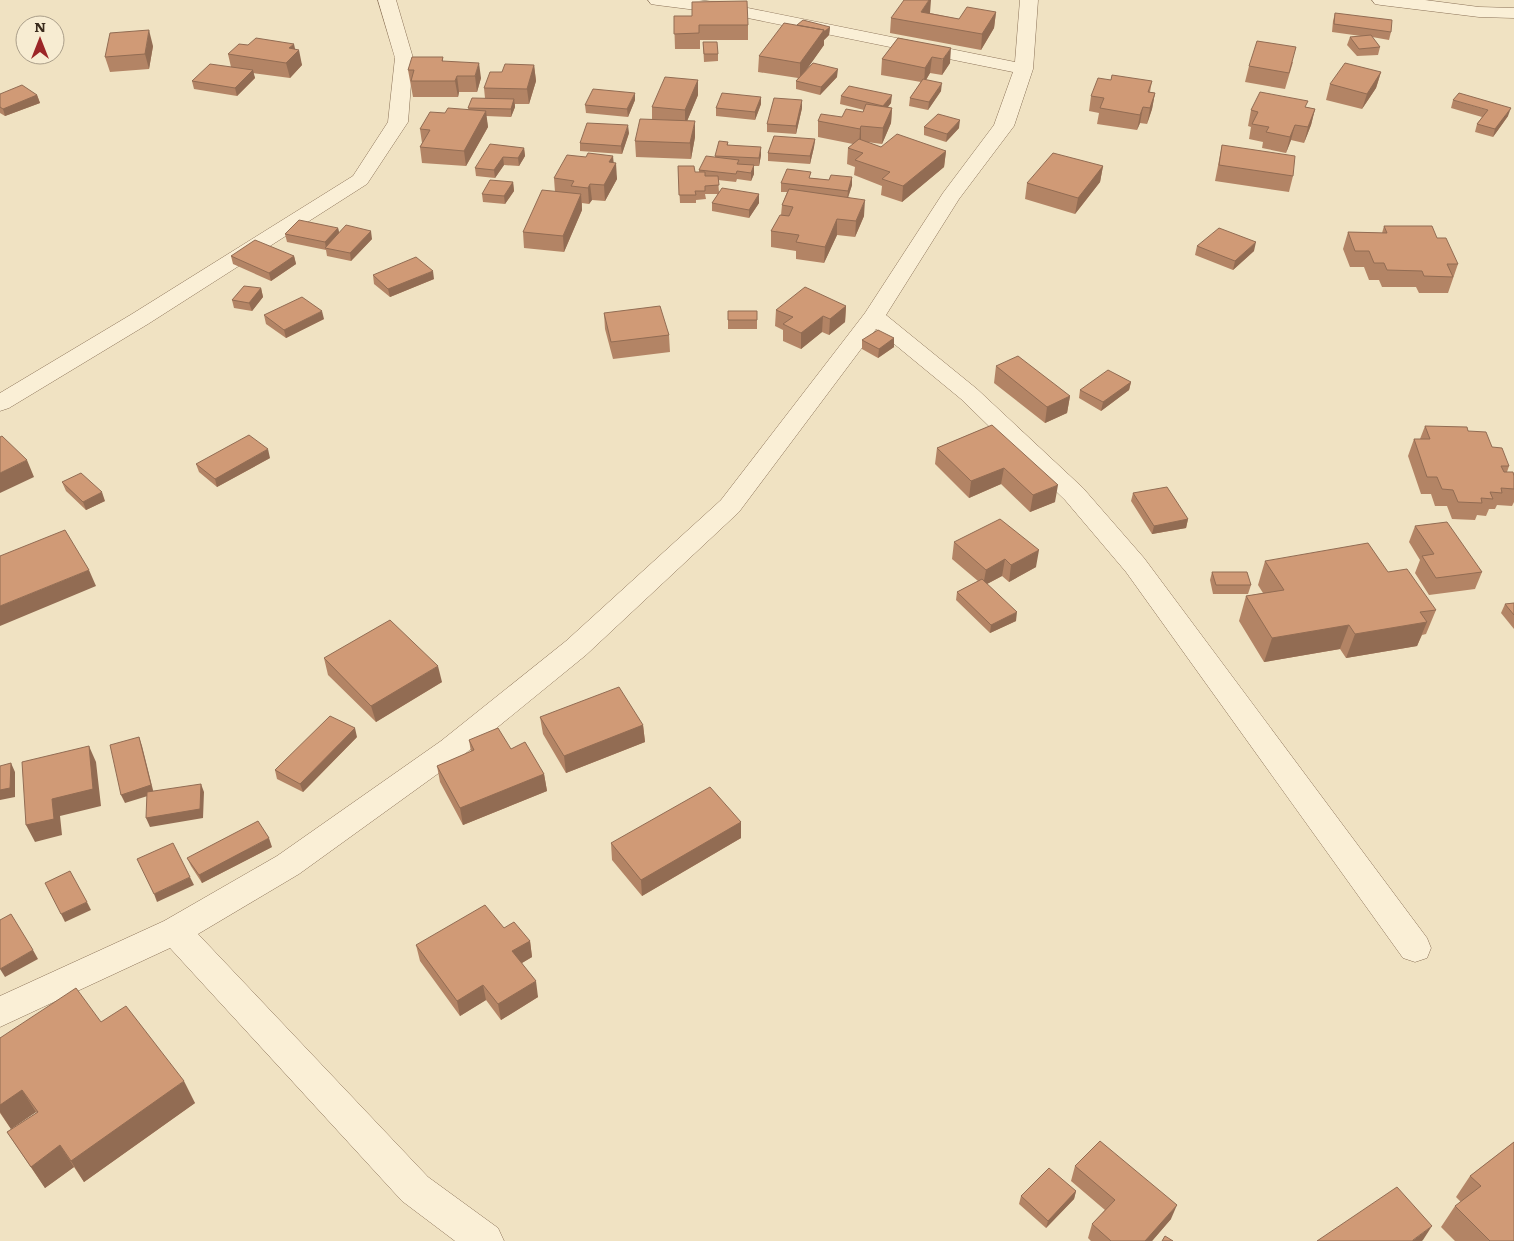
<svg xmlns="http://www.w3.org/2000/svg" width="1514" height="1241" font-family="Literata,serif">
<style>
.lines{fill:none;stroke-linecap:round;stroke-linejoin:round}
.minor-casing{stroke:#8b7258;stroke-width:1}
.minor{fill:#faefd6;fill-rule:evenodd}
.wall{fill:#b38465}
.shaded-wall{fill:#926c53}
.building{fill:#d09a76;stroke:#926c53}
</style>
<rect width="100%" height="100%" fill="#f0e2c2"/>
<g class="lines">
<!-- minor casing -->
<g class="minor-casing">
<path id="minor" d="M378,0H396L413,58L408,122L367,184L148,324L9,408L0,411V393L132,314L353,176L388,122L395,58Z
M648,0H699L728,4L1015,62L1020,0H1038L1033,69L1014,126L959,199L886,315L977,389L1083,488L1144,558L1427,938L1431,948L1427,958L1415,962L1403,958L1126,572L1065,500L961,399L876,329L739,512L586,655L461,757L299,874L198,934L428,1177L498,1228L504,1241H455L402,1201L170,948L0,1027V996L164,921L277,856L441,741L566,641L721,500L865,313L943,193L994,125L1013,72L728,14L657,5L651,4Z
M1372,0H1425L1479,7L1514,8V18L1479,17L1381,5L1375,4Z"/>
</g>
<!-- minor -->
<use href="#minor" class="minor"/>
</g>
<!-- wall -->
<path class="wall" d="M996,12L994,28L981,50L890,33L891,18L930,13L959,19Z
M1335,13L1391,32L1389,40L1372,37L1380,47L1378,55L1357,56L1347,45L1350,37L1361,36L1332,32L1333,21Z
M674,16L748,25V40H700V49H675Z
M797,25L830,27L829,35L824,40V45L806,70L837,77L820,95L796,89V81L798,78L758,72L759,56Z
M898,38L950,63L942,75L930,73L926,80L941,91L928,110L909,106L910,98L921,82L881,75L882,59Z
M703,42L718,54V61L704,62Z
M153,46L149,69L110,72L105,57Z
M295,49L302,65L290,78L253,73L255,78L237,96L194,89L192,81L231,67L228,54Z
M443,57V62L481,78L477,92H459L458,97H413L408,70Z
M1293,62L1285,89L1245,82L1249,66Z
M534,65L536,81L529,104H515V107L511,117L486,116L488,127L466,166L422,163L420,147L422,143L420,129L445,113L469,110L468,108L485,98L484,88L502,72Z
M1381,72L1376,88L1362,109L1326,100L1330,84Z
M698,80V95L687,121L695,137L691,159L636,157L635,141L652,120V107Z
M1111,80L1152,81L1150,92L1155,93L1152,109L1147,124L1140,123L1137,130L1097,124L1099,113L1089,111L1091,96Z
M0,94L37,95L40,103L5,116L0,113Z
M841,96L891,103L888,107L892,108L891,123L882,144L867,142L881,147L946,151L944,167L902,202L881,195L882,186L854,175L855,167L847,164L848,148L853,144L818,137V121L842,117L863,112L864,110L840,104Z
M761,97V104L755,120L716,116V108Z
M635,100L628,117L586,113L585,105Z
M1453,100L1508,116L1493,137L1475,132L1477,124L1482,117L1451,108Z
M1306,107L1315,109L1311,125L1304,143L1291,140L1286,153L1262,148L1263,142L1249,139L1251,127L1248,126L1251,110Z
M802,108L796,134L767,132V124Z
M924,127L959,128L946,142L924,135Z
M629,133L622,154L580,151V143Z
M815,139L814,147L810,164L768,161V153Z
M728,142V145L761,155L759,166H754V174L751,181L737,179L736,182L718,180L719,192L759,194V203L749,218L712,211V203L718,194H705L706,199L696,200V203H680L678,166L695,172H699V170L715,157V156Z
M1222,145L1293,176L1289,192L1215,181Z
M524,148L525,156L519,166L504,165L495,178L476,176L475,168Z
M613,156V162L617,179L605,201L592,200L589,204L582,203V210L564,252L524,248L523,232L555,192L554,178L586,157Z
M1103,166L1100,182L1075,214L1025,199L1027,183Z
M852,177V185L848,198L864,216L855,237L837,235L824,263L796,259V251L771,247V231L781,215L782,205L787,192H781V183L811,178L829,180Z
M513,182L514,191L505,204L483,202L482,194Z
M1384,226L1437,238L1458,264L1448,293H1419L1416,287H1382L1379,280H1369L1364,267H1350L1343,249L1348,232L1382,233Z
M338,228L339,233L372,239L351,261L327,256L326,250L287,242L285,234Z
M1197,246L1254,251L1233,270L1195,255Z
M231,256H294L296,264L271,281L233,264Z
M373,275L434,279L390,297L374,284Z
M261,288L263,297L252,311L234,308L232,300Z
M846,306L845,322L829,335L822,332L801,349L783,341V330L775,326L776,310Z
M728,311H757V329H728Z
M604,313L669,335L670,352L613,359L605,329Z
M264,315L324,319L286,338L266,324Z
M894,338V347L878,358L862,349V340Z
M996,366L1070,396L1067,413L1045,423L994,383Z
M1131,382L1129,390L1101,411L1079,398L1080,390Z
M992,425L1055,502L1030,512L1001,484L969,498L935,464L937,448Z
M1425,426L1468,431L1492,447L1509,466L1507,472L1514,476V502L1512,506L1497,505L1495,509H1489L1486,516L1477,515L1475,520L1452,519L1447,506H1435L1431,494H1421L1408,456L1414,439H1420Z
M270,458L217,487L199,472L196,464Z
M62,482L105,501L86,510L66,491Z
M1133,493L1188,519L1186,528L1152,534L1131,501Z
M1415,526L1482,572L1475,589L1429,595L1415,573L1420,560L1409,542Z
M954,542L1036,567L1009,582L1002,576L987,584L1016,621L990,633L956,600L957,592L978,581L952,559Z
M1265,561L1388,572L1436,610L1426,634L1422,635L1417,646L1346,658L1340,649L1264,662L1239,621L1246,596L1263,593L1258,585Z
M1212,572L1251,585L1248,594H1213L1210,580Z
M1514,603V629L1501,613L1505,604Z
M324,658L442,682L376,722L328,675Z
M540,717L643,725L645,742L566,773L543,734Z
M357,737L303,792L277,779L275,770Z
M469,740L511,749L544,774L547,791L463,825L440,782L437,766L471,752Z
M741,822V838L642,896L612,860L611,843Z
M272,847L202,883L191,866L187,858Z
M504,928L530,941L532,957L522,963L538,997L501,1020L486,1000L460,1016L420,961L416,945Z
M101,1022L195,1103L84,1182L74,1167L45,1188L7,1132L37,1113L36,1112L11,1129L0,1113V1038Z
M1514,1142V1241H1455L1441,1227L1455,1206L1461,1202L1456,1197L1470,1176Z
M1075,1166L1171,1219L1152,1241H1091L1088,1238L1092,1224L1105,1210L1071,1181Z
M1076,1191L1074,1199L1046,1228L1019,1204L1021,1196Z"/>
<!-- shaded-wall -->
<path class="shaded-wall" d="M929,0H931L930,13L922,24L921,12Z
M996,12L994,28L981,50L982,34Z
M830,27L829,35L824,40V45L800,79V63L824,30Z
M149,30L153,46L149,69L145,54Z
M294,44L296,53L299,50L302,65L290,78L286,63L289,48Z
M951,48L950,63L942,75L943,59Z
M932,57L930,73L924,83L925,68Z
M479,63L481,78L477,92L475,76Z
M534,65L536,81L529,104L527,89Z
M838,69L837,77L820,95L821,87Z
M253,70L255,78L237,96L235,88Z
M1381,72L1376,88L1362,109L1367,94Z
M457,76L459,92L458,97L455,81Z
M698,80V95L685,126V110Z
M942,83L941,91L928,110L929,102Z
M635,93V100L628,117L627,109Z
M1155,93L1152,109L1147,124L1150,108Z
M37,95L40,103L5,116L3,109Z
M892,95L891,103L882,114L883,106Z
M761,97V104L755,120V112Z
M514,99L515,107L511,117V109Z
M802,100V108L796,134V126Z
M1143,107L1140,123L1137,130L1140,115Z
M892,108L891,123L882,144L883,128Z
M1511,108L1508,116L1493,137L1495,129Z
M1315,109L1311,125L1304,143L1308,127Z
M486,111L488,127L466,166L464,151Z
M960,120L959,128L946,142L947,134Z
M695,121V137L691,159L690,143Z
M628,125L629,133L622,154L621,146Z
M1295,125L1291,140L1286,153L1290,137Z
M861,126V141L859,145L860,129Z
M815,139L814,147L810,164V156Z
M761,147V155L759,166V158Z
M524,148L525,156L519,166L518,158Z
M946,151L944,167L902,202L903,186Z
M613,156L614,166L616,163L617,179L605,201L604,185L609,162Z
M503,157L504,165L495,178L494,170Z
M754,165V174L751,181V173Z
M1103,166L1100,182L1075,214L1078,198Z
M852,177V185L847,200L848,191Z
M513,182L514,191L505,204L504,196Z
M590,184L592,200L589,204L588,188Z
M581,194L582,210L564,252L563,236Z
M759,194V203L749,218V210Z
M865,200L864,216L855,237L856,221Z
M837,219V235L824,263L825,247Z
M338,228L340,236L326,248L325,242Z
M371,231L372,239L351,261L350,253Z
M1256,242L1254,251L1233,270L1235,261Z
M294,256L296,264L271,281L269,273Z
M433,271L434,279L390,297L388,289Z
M261,288L263,297L252,311L249,303Z
M846,306L845,322L829,335L830,319Z
M322,311L324,319L286,338L284,330Z
M823,316L822,332L801,349V333Z
M894,338V347L878,358L879,349Z
M1131,382L1129,390L1101,411L1103,402Z
M1070,396L1067,413L1045,423L1047,407Z
M268,449L270,458L217,487L215,479Z
M27,460L34,477L0,493V473Z
M1004,468L1001,484L969,498L971,481Z
M1058,485L1055,502L1030,512L1033,495Z
M102,492L105,501L86,510L83,502Z
M1188,519L1186,528L1152,534L1154,526Z
M1039,550L1036,567L1009,582L1011,565Z
M1005,559L1002,576L983,586L986,570Z
M89,570L96,586L0,626V606Z
M1017,612L1016,621L990,633L991,625Z
M1427,622L1417,646L1346,658L1355,634Z
M1349,625L1340,649L1264,662L1272,638Z
M438,666L442,682L376,722L371,706Z
M643,725L645,742L566,773L564,756Z
M355,728L357,737L303,792L300,784Z
M139,737L142,746L154,794L125,803L121,795Z
M89,746L96,762L101,806L60,816L62,835L35,842L26,825L52,799Z
M11,763L15,772V797L0,800V790Z
M544,774L547,791L463,825L460,808Z
M201,784L204,792L203,818L150,827L146,818Z
M741,822V838L642,896L641,880Z
M269,838L272,847L202,883L199,875Z
M190,877L194,885L157,902L154,894Z
M87,902L91,910L65,922L61,914Z
M530,941L532,957L515,967L512,951Z
M33,950L38,959L5,977L0,969Z
M536,981L538,997L501,1020L498,1004Z
M483,985L486,1000L460,1016L457,1001Z
M184,1081L195,1103L84,1182L71,1161Z
M22,1090L36,1112L11,1129L0,1112V1105Z
M60,1145L74,1167L45,1188L31,1167Z
M1076,1191L1074,1199L1046,1228L1048,1221Z
M1177,1205L1171,1219L1152,1241H1145Z
M1432,1226L1423,1240L1422,1241H1412Z"/>
<!-- building -->
<path class="building" d="M904,0H929L921,12L959,19L967,7L996,12L982,34L891,18Z
M747,1L748,25H699V33L674,34V16H692V2Z
M1335,13L1392,20L1391,32L1334,24Z
M803,20L830,27L824,32V30L797,25Z
M784,23L824,30L800,63L759,56Z
M149,30L145,54L105,57L110,33Z
M1371,35L1380,47L1359,49L1350,37Z
M256,38L294,44L289,48L299,50L286,63L228,54L239,44L248,45Z
M898,38L951,48L943,59L932,57L925,68L882,59Z
M1257,41L1296,47L1289,73L1249,66Z
M703,42H717L718,54H704Z
M412,57H443L442,61L479,63L475,76H457L455,81H411L414,70H408Z
M813,63L838,69L821,87L796,81Z
M1345,63L1381,72L1367,94L1330,84Z
M210,64L253,70L235,88L192,81Z
M505,64L534,65L527,89L484,88L490,72H502Z
M1112,75L1152,81L1148,92L1155,93L1150,108L1143,107L1140,115L1100,108L1104,98L1091,96L1098,78L1111,80Z
M665,77L698,80L685,110L652,107Z
M923,79L942,83L929,102L910,98Z
M22,85L37,95L3,109L0,107V94Z
M849,86L892,95L883,106L841,96Z
M593,89L635,93L627,109L585,105Z
M1260,92L1308,101L1305,107L1315,109L1308,127L1295,125L1290,137L1266,132L1269,127L1252,124L1258,112L1251,110Z
M722,93L761,97L755,112L716,108Z
M1459,93L1511,108L1495,129L1477,124L1488,110L1453,100Z
M472,98L514,99L511,109L468,108Z
M774,98L802,100L796,126L767,124Z
M866,104L892,108L883,128L861,126L860,129L818,121L821,114L842,117L846,109L863,112Z
M448,108L486,111L464,151L420,147L430,130L420,129L430,112L445,113Z
M938,114L960,120L947,134L924,127Z
M640,119L695,121L690,143L635,141Z
M587,123L628,125L621,146L580,143Z
M897,134L946,151L903,186L882,179L890,172L855,160L863,153L848,148L859,139L881,147Z
M774,136L815,139L810,156L768,153Z
M719,141L728,142L727,145L761,147L759,158L715,156Z
M490,144L524,148L518,158L503,157L494,170L475,168Z
M1222,145L1295,156L1293,176L1219,165Z
M588,153L613,156L609,162L616,163L604,185L590,184L588,188L571,186L574,181L554,178L567,155L586,157Z
M1053,153L1103,166L1078,198L1027,183Z
M706,156L739,160L737,164L754,165L751,173L737,171L736,174L699,170Z
M678,166H694L695,172H705V176H718L719,185L705,186V191H695L696,195H679Z
M787,169L811,172L809,178L829,180L831,175L852,177L848,191L781,183Z
M490,180L513,182L504,196L482,194Z
M722,188L759,194L749,210L712,203Z
M789,189L865,200L856,221L837,219L825,247L796,242L799,235L771,231L780,215L789,216L793,207L782,205Z
M542,190L581,194L563,236L523,232Z
M299,220L338,228L325,242L285,234Z
M346,225L371,231L350,253L325,248Z
M1384,226H1432L1437,238H1446L1458,264H1447L1453,277L1424,276L1422,271L1387,270L1384,263H1374L1369,251H1355L1348,232L1387,233Z
M1219,228L1256,242L1235,261L1197,246Z
M255,240L294,256L269,273L231,256Z
M416,257L433,271L388,289L373,275Z
M244,286L261,288L249,303L232,300Z
M805,287L846,306L830,319L823,316L801,333L783,324L793,317L776,310Z
M302,297L322,311L284,330L264,315Z
M660,306L669,335L611,342L604,313Z
M728,311H757V320H728Z
M878,330L894,338L879,349L862,340Z
M1018,356L1070,396L1047,407L996,366Z
M1108,370L1131,382L1103,402L1080,390Z
M992,425L1058,485L1033,495L1004,468L971,481L937,448Z
M1425,426L1467,427L1468,431L1486,432L1492,447L1502,448L1509,466H1501L1504,472H1513L1514,476V489L1501,488L1502,493L1490,492L1493,499L1481,498L1482,503L1458,502L1453,490L1442,489L1437,477H1427L1414,439H1430Z
M249,435L268,449L215,479L196,464Z
M2,436L27,460L0,473V437Z
M81,473L102,492L83,502L62,482Z
M1167,487L1188,519L1154,526L1133,493Z
M1000,519L1039,550L1011,565L1005,559L986,570L954,542Z
M1447,522L1482,572L1436,578L1422,556L1434,554L1415,526Z
M65,530L89,570L0,606V556Z
M1368,543L1388,572L1407,569L1436,610L1420,612L1427,622L1355,634L1349,625L1272,638L1246,596L1284,590L1265,561Z
M1212,572H1247L1251,585H1216Z
M982,579L1017,612L991,625L957,592Z
M1514,603V615L1505,604Z
M390,620L438,666L371,706L324,658Z
M619,687L643,725L564,756L540,717Z
M330,716L355,728L300,784L275,770Z
M498,728L511,749L525,742L544,774L460,808L437,766L474,750L469,740Z
M139,737L151,785L121,795L110,745Z
M89,746L93,789L52,799L54,819L26,825L22,762Z
M11,763L10,788L0,790V766Z
M201,784L200,809L146,818L147,792Z
M710,787L741,822L641,880L611,843Z
M258,821L269,838L199,875L187,858Z
M173,843L190,877L154,894L137,859Z
M70,871L87,902L61,914L45,883Z
M485,905L504,928L514,922L530,941L512,951L536,981L498,1004L483,985L457,1001L416,945Z
M11,914L33,950L0,969V920Z
M76,988L101,1022L126,1006L184,1081L71,1161L60,1145L31,1167L7,1132L38,1112L22,1090L0,1105V1038Z
M1100,1141L1177,1205L1145,1241H1111L1092,1224L1115,1200L1075,1166Z
M1514,1142V1241H1490L1455,1206L1481,1186L1470,1176Z
M1049,1168L1076,1191L1048,1221L1021,1196Z
M1397,1187L1432,1226L1413,1240V1241H1317Z
M1165,1236L1173,1241H1162Z"/>
<!-- north arrow -->
<g transform="translate(40 40)"><circle r="24" fill="#f7ecd2" stroke="#ab9f8a"/>
<path d="M0-4L9 19L0 12L-9 19Z" fill="#9c2628"/>
<text y="-8" font-size="14" font-weight="bold" text-anchor="middle" fill="#3a2b1d">N</text>
</g>
</svg>
